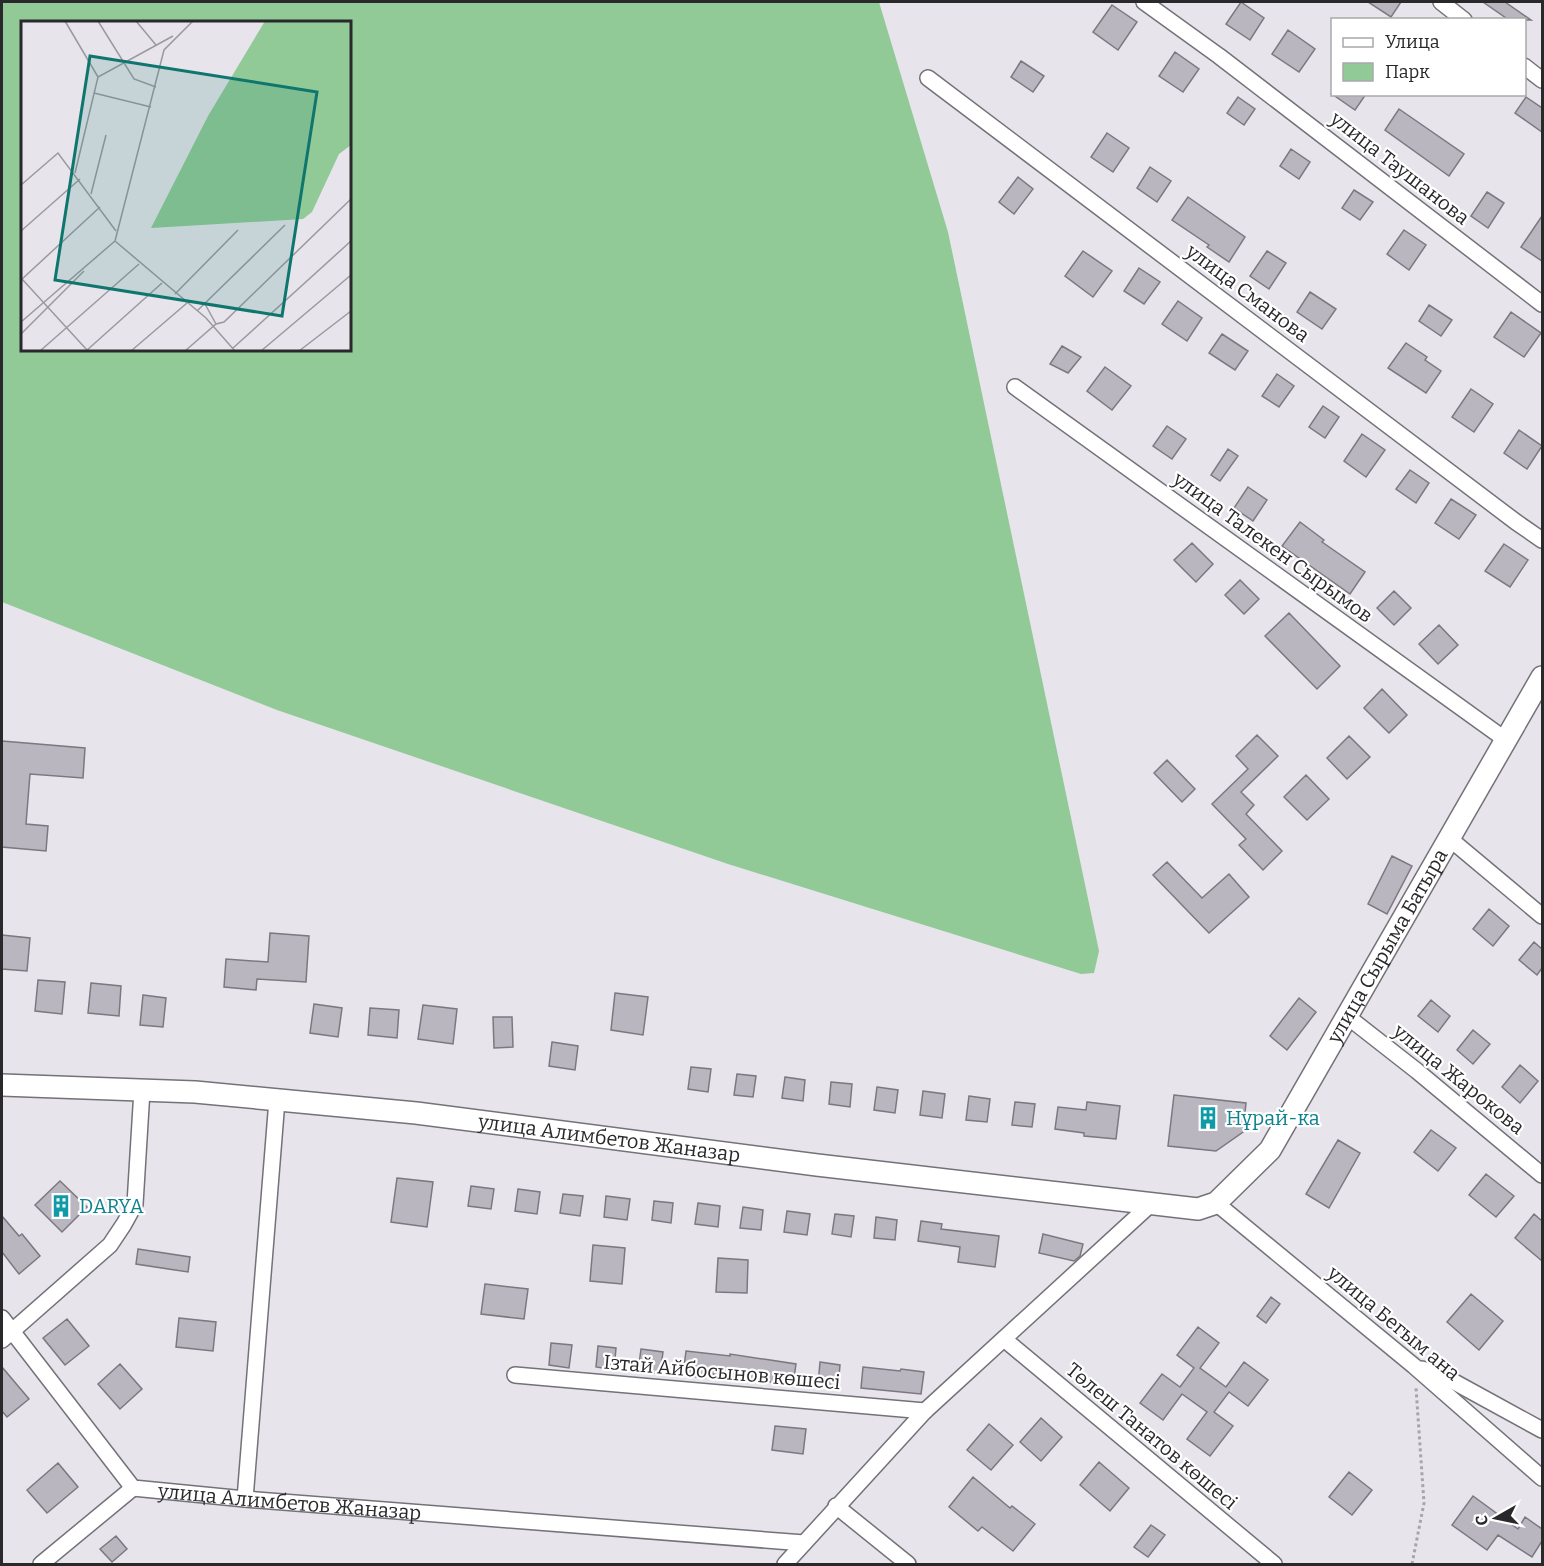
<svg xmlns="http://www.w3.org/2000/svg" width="1544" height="1566" font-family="Bitter,serif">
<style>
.green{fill:#91c997;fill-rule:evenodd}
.building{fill:#bab6bf;stroke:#7b7880;stroke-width:1.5}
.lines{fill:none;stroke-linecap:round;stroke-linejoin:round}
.street-casing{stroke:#747178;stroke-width:18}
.secondary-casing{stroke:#747178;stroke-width:24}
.path{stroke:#a7a5ab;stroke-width:3;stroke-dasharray:3 3;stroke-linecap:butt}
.street{stroke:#fff;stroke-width:15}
.secondary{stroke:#fff;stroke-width:21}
.labels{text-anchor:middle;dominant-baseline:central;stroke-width:4.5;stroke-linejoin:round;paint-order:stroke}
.street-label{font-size:20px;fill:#29282b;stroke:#fff}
.culture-label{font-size:20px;fill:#0d838f;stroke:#fff;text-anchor:start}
.inset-road{fill:none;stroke:#9b999f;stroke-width:1.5}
.view{fill:#0f766e;fill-opacity:0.15;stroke:#0f766e;stroke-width:3}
.inset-edge{fill:none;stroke:#29282b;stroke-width:3}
</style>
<rect width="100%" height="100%" fill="#e7e4ec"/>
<!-- green -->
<path class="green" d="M2,2H879L948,232L1099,951L1094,973L1081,974L728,864L277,710L2,602ZM22,22H350V350H22Z"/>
<!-- building -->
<path class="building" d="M1241,2L1264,18L1250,40L1226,24Z
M1368,2H1401L1391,17Z
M1483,2H1505L1531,20H1509Z
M1112,5L1137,22L1118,50L1093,32Z
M1288,30L1315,49L1299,72L1272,54Z
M1175,52L1199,69L1183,92L1159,76Z
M1021,61L1044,76L1033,92L1011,77Z
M1332,94H1366L1355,110Z
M1238,97L1255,109L1244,125L1227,113Z
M1526,97L1542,108V132L1515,113Z
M1399,109L1464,154L1449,176L1385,130Z
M1107,133L1129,148L1113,172L1091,157Z
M1291,149L1310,162L1299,179L1280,166Z
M1150,167L1171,181L1157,202L1137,188Z
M1018,177L1033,189L1014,214L999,202Z
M1354,190L1373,202L1360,220L1342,208Z
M1487,192L1504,203L1488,228L1471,216Z
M1188,197L1245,237L1229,262L1207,247L1209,245L1172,220Z
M1542,216V261L1521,247Z
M1404,230L1426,245L1409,270L1387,254Z
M1083,251L1112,271L1093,297L1065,276Z
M1267,251L1286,263L1269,289L1250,276Z
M1139,268L1160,282L1144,304L1124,291Z
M1310,292L1336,309L1322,329L1297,312Z
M1178,301L1202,318L1187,341L1162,324Z
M1429,305L1452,320L1441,336L1419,321Z
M1511,312L1541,333L1524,357L1494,337Z
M1222,334L1248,351L1235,370L1209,353Z
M1406,343L1427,357L1425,360L1441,371L1426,393L1388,368Z
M1062,346L1081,357L1068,373L1050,364Z
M1105,367L1131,386L1112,410L1087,391Z
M1277,374L1294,386L1279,407L1262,396Z
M1471,389L1493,404L1474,432L1452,417Z
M1323,406L1339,417L1325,438L1309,427Z
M1167,426L1186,439L1172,459L1153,446Z
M1519,430L1542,446L1527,469L1504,453Z
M1362,434L1385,450L1366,477L1344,461Z
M1228,449L1238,456L1220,481L1211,475Z
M1410,470L1429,483L1416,503L1396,489Z
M1248,487L1267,500L1253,521L1234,508Z
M1451,499L1476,515L1459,539L1435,523Z
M1300,522L1324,540L1322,542L1365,572L1350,594L1282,546Z
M1192,543L1213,564L1196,582L1174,560Z
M1504,544L1528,560L1510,587L1485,571Z
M1240,580L1259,599L1244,614L1225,595Z
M1394,591L1411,608L1394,625L1377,608Z
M1289,613L1340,666L1317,689L1265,636Z
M1439,625L1458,645L1438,664L1419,644Z
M1382,689L1407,715L1389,733L1364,708Z
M1257,735L1278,756L1241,792L1254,805L1246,814L1282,851L1263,870L1239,845L1246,839L1212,804L1248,769L1236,756Z
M1349,736L1370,757L1347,779L1327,758Z
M2,741L85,748L83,778L30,774L26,824L48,826L46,851L2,847Z
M1167,760L1195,789L1182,802L1154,773Z
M1306,775L1329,799L1307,820L1284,797Z
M1392,856L1412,866L1387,914L1368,904Z
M1167,862L1202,898L1229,874L1249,897L1209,933L1153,875Z
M1489,909L1509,926L1493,946L1473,929Z
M270,933L309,936L306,982L257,979L256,990L224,987L226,959L268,962Z
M2,935L30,938L27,971L2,969Z
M1534,942L1542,949V968L1537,975L1519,960Z
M38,980L65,982L62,1014L35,1011Z
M91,983L121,986L119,1016L88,1013Z
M615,993L648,997L643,1035L611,1030Z
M143,995L166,998L163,1027L140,1025Z
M1299,998L1316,1012L1287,1050L1270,1036Z
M1431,1000L1450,1016L1438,1032L1418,1016Z
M314,1004L342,1008L338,1037L310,1033Z
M423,1005L457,1009L453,1044L418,1039Z
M370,1008L399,1010L397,1038L368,1035Z
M493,1017H512L513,1047L494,1048Z
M1473,1030L1490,1044L1473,1064L1457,1050Z
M552,1042L578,1046L575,1070L549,1066Z
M1520,1065L1538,1081L1520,1103L1502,1087Z
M691,1067L711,1069L708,1092L688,1089Z
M737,1074L756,1076L753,1097L734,1095Z
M785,1077L805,1080L803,1101L782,1098Z
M831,1082L852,1084L850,1107L829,1104Z
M877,1087L898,1090L895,1113L874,1110Z
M923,1091L945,1094L942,1118L920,1115Z
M1174,1095L1246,1103L1243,1132L1216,1151L1168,1146Z
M969,1096L990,1099L987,1122L966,1120Z
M1015,1102L1035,1104L1032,1127L1012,1125Z
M1087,1102L1120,1106L1116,1139L1084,1136V1133L1055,1129L1058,1107L1086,1110Z
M1431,1130L1456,1148L1438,1171L1414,1152Z
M1338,1140L1360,1153L1329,1208L1306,1194Z
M1486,1174L1514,1196L1496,1217L1469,1195Z
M397,1178L433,1182L427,1227L391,1222Z
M60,1181L87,1207L62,1232L35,1205Z
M471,1186L494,1189L491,1209L468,1206Z
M518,1189L540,1192L537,1214L515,1211Z
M563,1194L583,1196L580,1216L560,1213Z
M606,1196L630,1199L627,1220L604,1217Z
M654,1201L673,1203L671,1223L652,1220Z
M698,1203L720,1206L718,1227L695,1224Z
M743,1207L763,1210L761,1230L740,1228Z
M787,1211L810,1214L807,1235L784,1232Z
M835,1214L854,1216L851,1237L832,1234Z
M1534,1214L1542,1221V1261L1515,1238Z
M2,1216L19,1236L22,1234L40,1256L19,1274L2,1252Z
M876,1217L897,1220L895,1240L874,1238Z
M921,1221L942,1224L941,1229L999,1236L995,1267L958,1262L960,1247L918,1241Z
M1043,1234L1083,1244L1080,1256L1074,1261L1039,1253Z
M593,1245L625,1248L622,1284L590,1281Z
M138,1249L190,1257L188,1272L136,1264Z
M718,1258L748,1260L747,1293L716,1292Z
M485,1284L528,1289L524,1319L481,1314Z
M1471,1294L1503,1321L1479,1350L1447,1322Z
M1271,1297L1280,1304L1266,1323L1257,1316Z
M179,1318L216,1322L213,1351L176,1347Z
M67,1319L89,1346L65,1365L43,1338Z
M1198,1327L1219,1343L1200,1368L1226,1387L1244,1362L1268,1380L1248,1406L1229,1392L1214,1412L1233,1426L1210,1456L1187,1439L1207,1412L1182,1394L1163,1420L1140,1403L1162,1374L1180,1387L1194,1368L1177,1355Z
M551,1343L572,1345L569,1368L549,1365Z
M598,1346L616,1348L614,1370L596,1367Z
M641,1349L663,1352L660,1374L638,1371Z
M686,1351L730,1356V1354L796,1364L793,1385L705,1373V1378L683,1375Z
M820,1362L840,1365L838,1388L818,1385Z
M120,1364L142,1389L120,1409L98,1384Z
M2,1367L29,1399L7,1417L2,1411Z
M863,1367L900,1371L901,1369L924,1372L921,1394L861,1388Z
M1041,1418L1062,1437L1041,1461L1020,1442Z
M989,1424L1013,1445L991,1470L967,1450Z
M775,1426L806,1429L803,1454L772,1450Z
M1099,1462L1129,1488L1110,1511L1080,1485Z
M58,1463L78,1487L47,1513L27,1490Z
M1349,1472L1372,1490L1352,1515L1329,1497Z
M973,1477L1010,1508L1012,1506L1035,1524L1013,1551L982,1527L978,1531L949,1507Z
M1473,1496L1518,1529L1525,1517L1542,1529V1541L1532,1557L1498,1535L1487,1550L1452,1525Z
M1151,1525L1165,1535L1148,1557L1134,1547Z
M116,1536L127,1549L112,1562L100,1549Z"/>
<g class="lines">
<!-- street casing -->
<g class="street-casing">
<g id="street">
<path d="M1144,2L1219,56L1542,304"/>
<path d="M1441,2L1464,20"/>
<path d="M1524,66L1542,80"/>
<path d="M928,78L1516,522L1542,540"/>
<path d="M1015,387L1506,740"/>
<path d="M1450,839L1542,916"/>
<path d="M1348,1017L1417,1071L1542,1175"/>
<path d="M1216,1203L1414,1366L1542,1478"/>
<path id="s1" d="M2,1318L133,1488L245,1499L804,1543"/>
<path d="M1004,1339L1274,1564"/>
<path d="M2,1340L110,1245L124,1224L135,1204L142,1090"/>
<path d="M1422,1369L1447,1378L1542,1430"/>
<path d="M515,1375L925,1411"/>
<path d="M245,1499L277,1100"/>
<path d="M836,1506L908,1564"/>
<path d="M41,1564L133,1488"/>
<path d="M785,1564L925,1411L1152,1203"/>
</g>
</g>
<!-- secondary casing -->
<g class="secondary-casing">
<g id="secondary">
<path id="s2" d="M2,1085L195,1092L416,1113L817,1165L1198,1209L1216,1203L1270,1150L1542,677"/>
</g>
</g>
<!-- path -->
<path class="path" d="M1412,1564L1424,1503L1416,1388"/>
<!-- street -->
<use href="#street" class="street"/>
<!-- secondary -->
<use href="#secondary" class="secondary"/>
</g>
<!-- icons -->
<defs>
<g id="building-bare" transform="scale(1.8)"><path d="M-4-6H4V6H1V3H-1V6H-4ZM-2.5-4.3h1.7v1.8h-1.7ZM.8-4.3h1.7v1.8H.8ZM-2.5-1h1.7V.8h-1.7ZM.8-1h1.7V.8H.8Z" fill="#0f9aa8" stroke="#fff" stroke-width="2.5" paint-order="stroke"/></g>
</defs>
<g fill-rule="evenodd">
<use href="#building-bare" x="1208" y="1118"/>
<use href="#building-bare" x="61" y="1206"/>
</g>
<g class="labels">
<!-- street labels -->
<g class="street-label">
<text transform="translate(1400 168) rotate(38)">улица Таушанова</text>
<text transform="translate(1248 293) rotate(37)">улица Сманова</text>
<text transform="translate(1273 547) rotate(36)">улица Талекен Сырымов</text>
<text stroke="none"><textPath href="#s2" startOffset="1533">улица Сырыма Батыра</textPath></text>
<text transform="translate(1459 1079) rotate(39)">улица Жарокова</text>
<text stroke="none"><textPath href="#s2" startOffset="610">улица Алимбетов Жаназар</textPath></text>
<text transform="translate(1394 1323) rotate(40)">улица Бегым ана</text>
<text transform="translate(722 1372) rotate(5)">Ізтай Айбосынов көшесі</text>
<text transform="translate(1152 1436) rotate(40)">Төлеш Танатов көшесі</text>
<text stroke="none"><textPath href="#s1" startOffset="372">улица Алимбетов Жаназар</textPath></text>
</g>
<!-- culture labels -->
<g class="culture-label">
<text x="1226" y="1118">Нұрай-ка</text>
<text x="79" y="1206">DARYA</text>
</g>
</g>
<!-- overview -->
<g transform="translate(21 21)">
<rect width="330" height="330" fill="#e7e4ec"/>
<path d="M244,0H330V124L318,133L291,191L282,198L130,207L187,95Z" fill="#91c997"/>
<path class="inset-road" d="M44,0L77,56M77,0L113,58L135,66M115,0L135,24M73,72L130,86M54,152L77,56L152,15M0,164L37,132L95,210M70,173L85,114M0,210L59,158M94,220L143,29L172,0M94,220L185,297L214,330M1,258L66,329M0,259L79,186M154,273L217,209M184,283L195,303M176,290L264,204M0,301L94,220M0,313L63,250M212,327L330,220M19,330L118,243M65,330L141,262M110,330L166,282M164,330L195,303L203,301L330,178M240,330L330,254M278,330L330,290"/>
<path class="view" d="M69,35L296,71L261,295L34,259Z"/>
<rect width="330" height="330" class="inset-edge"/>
</g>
<!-- border -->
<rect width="1544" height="1566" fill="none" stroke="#29282b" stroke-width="6"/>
<!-- legend -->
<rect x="1331" y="18" width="195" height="78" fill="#ffffff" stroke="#a9a9aa" stroke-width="1.5"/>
<rect x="1343" y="38" width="30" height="9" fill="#ffffff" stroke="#a9a9aa" stroke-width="1.5"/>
<text x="1385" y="48" font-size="18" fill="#29282b">Улица</text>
<rect x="1343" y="63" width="30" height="18" fill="#91c997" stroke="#a9a9aa" stroke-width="1.5"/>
<text x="1385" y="78" font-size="18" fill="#29282b">Парк</text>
<!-- north arrow -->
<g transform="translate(1496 1518) rotate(261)" stroke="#ffffff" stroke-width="4.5" paint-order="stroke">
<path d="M0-4.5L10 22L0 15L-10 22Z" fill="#29282b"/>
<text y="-9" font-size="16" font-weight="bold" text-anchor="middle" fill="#29282b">С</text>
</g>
</svg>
